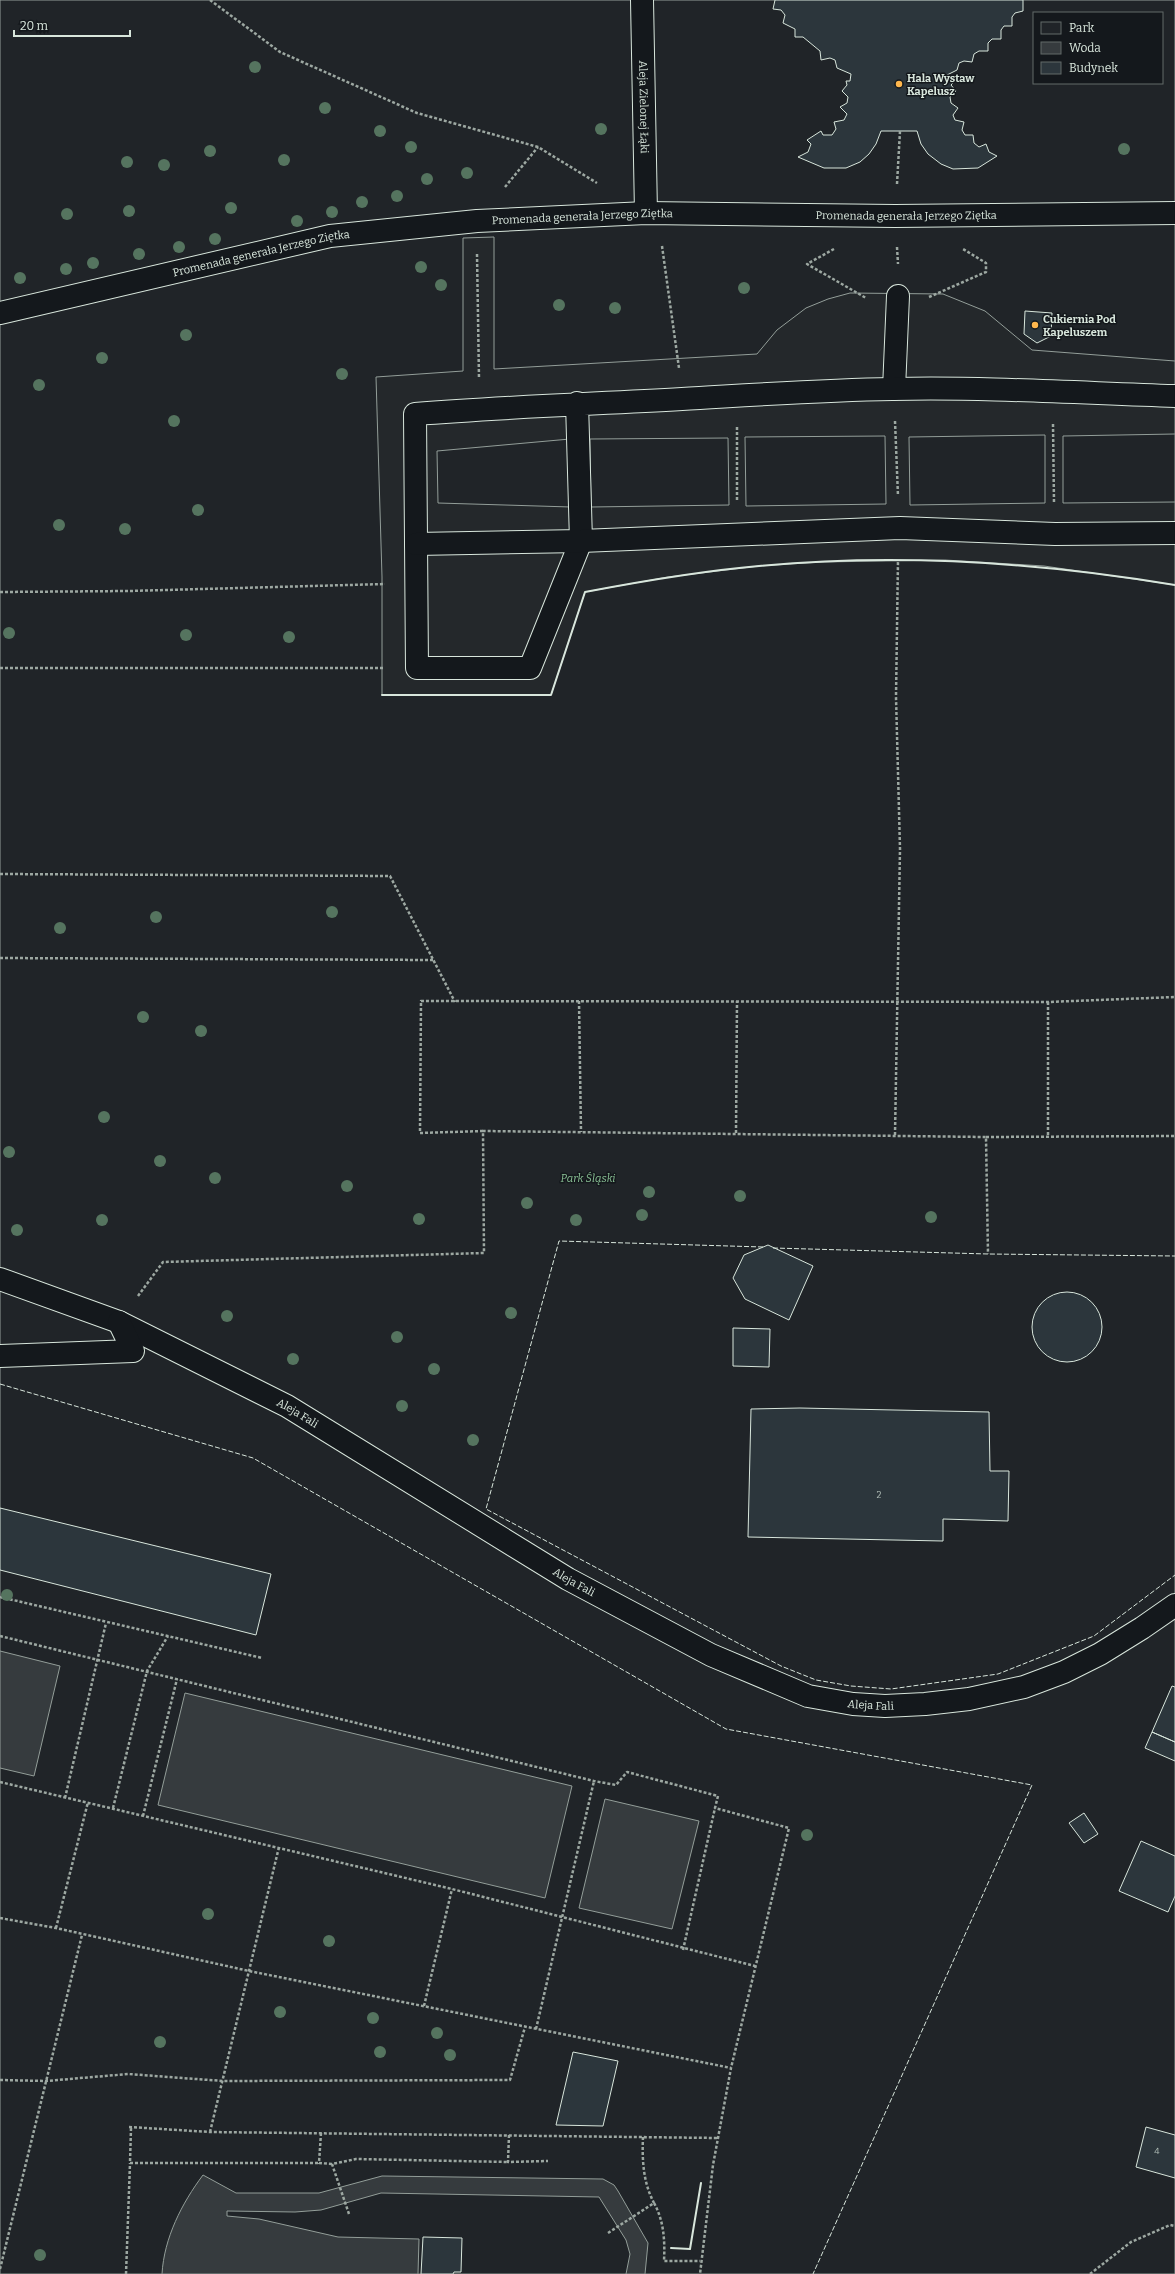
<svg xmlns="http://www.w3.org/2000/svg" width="1175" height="2274" font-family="Bitter,serif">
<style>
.green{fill:#202428;stroke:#939e99;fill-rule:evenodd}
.parking{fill:#24282b;stroke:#939e99;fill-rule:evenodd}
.water{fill:#363b3e;stroke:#939e99}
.building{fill:#2c363c;stroke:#d8e6dc}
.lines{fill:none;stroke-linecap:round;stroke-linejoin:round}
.pedestrian-casing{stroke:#d8e6dc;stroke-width:24}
.path{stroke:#9da8a2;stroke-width:2.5;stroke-dasharray:3 2;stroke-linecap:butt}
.pedestrian{stroke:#14181c;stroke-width:22}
.fence{stroke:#d8e6dc;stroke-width:1;stroke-dasharray:5 2;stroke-linecap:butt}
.wall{stroke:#d8e6dc;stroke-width:2}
.tree{fill:#55745f}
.poi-dot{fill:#ffb74d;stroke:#14181c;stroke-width:1.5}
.labels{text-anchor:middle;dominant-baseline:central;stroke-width:3;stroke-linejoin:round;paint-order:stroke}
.number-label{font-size:9px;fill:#adbab4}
.poi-label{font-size:11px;font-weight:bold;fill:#d8e6dc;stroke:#14181c;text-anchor:start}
.street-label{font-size:11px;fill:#d8e6dc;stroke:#14181c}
.park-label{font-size:11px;font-style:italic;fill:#8ac095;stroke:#14181c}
</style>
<rect width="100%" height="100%" fill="#14181c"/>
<!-- green -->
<path class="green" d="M0,0H1175V2274H0ZM1034,13H1162V83H1034Z"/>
<!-- parking -->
<path class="parking" d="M494,237V369L757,354L777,330L806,308L828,299L850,293L943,294L985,311L1032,350L1175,361V434L1063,436V503L1175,502V585L1044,566L945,560L821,562L759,566L668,577L585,592L551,695H382V577L376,377L463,371V238ZM1045,435V503L910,505L909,437ZM885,436L886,504L746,506L745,437ZM728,438L729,505L591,507L590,439ZM570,439L571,507L438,503L437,451Z"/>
<!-- water -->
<path class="water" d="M0,1651L60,1666L34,1776L0,1768Z
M185,1693L572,1786L545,1898L158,1805Z
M605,1799L699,1821L672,1929L579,1908Z
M203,2175L236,2193H319L382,2176L603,2179L614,2185L618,2191L648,2243L645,2274H626L630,2254L626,2240L599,2197L381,2193L321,2210L295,2212L227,2211V2216L259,2219L338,2237L419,2239L418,2274H162C164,2238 182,2203 203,2175Z"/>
<!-- building -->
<path class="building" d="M775,0H1023V11L1015,13L1012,17V26H1004L1001,30V39H992L988,43V51H979L974,54L972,62L964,61L959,63L957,70L947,75L948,82L953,83L951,85L956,91L950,97L951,103L958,108L953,115L955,120L964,122L962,130L965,135H973L974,143L979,147L986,144L989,152L997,156L978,168L953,169L941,164L928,154L921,144L917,131H881L876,144L869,154L860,162L846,168H824L798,157L808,152L811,144L807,140L821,131L823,135H832L836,129L834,122L844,120L847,114L840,107L847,103L848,97L842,91L847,85L846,81H850L851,74L837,68L835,60L830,58L821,60L820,51L803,37H795V29L783,23L785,15L781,10L773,9Z
M1025,311L1052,313L1051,336L1037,343L1024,334Z
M768,1245L813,1266L789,1320L745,1299L733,1278L744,1255Z
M1032 1327a35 35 0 1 1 70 0a35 35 0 1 1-70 0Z
M733,1328L770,1329L769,1367L733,1366Z
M800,1408L989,1412L990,1471H1009L1008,1521L943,1519V1541L748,1537L751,1409Z
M0,1508L271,1574L256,1635L0,1570Z
M1172,1686L1175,1687V1742L1152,1732Z
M1152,1732L1175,1742V1761L1145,1748Z
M1084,1813L1098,1834L1084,1843L1069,1823Z
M1141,1841L1175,1856V1896L1168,1912L1119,1891Z
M573,2052L618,2061L603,2126L556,2125Z
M1146,2127L1175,2135V2178L1136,2167Z
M423,2237L462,2238L461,2272H454L453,2274H421Z"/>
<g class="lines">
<!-- pedestrian casing -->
<g class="pedestrian-casing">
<g id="pedestrian">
<path id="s1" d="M642,0L646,213"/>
<path id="s2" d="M0,313L330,236L477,221L646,213L895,216L1175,213"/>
<path d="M894,389L898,296"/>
<path d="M577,403L581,541L530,668H417L415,414C504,407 593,404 682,399C752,395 822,390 892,389C986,387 1081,393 1175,396"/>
<path d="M416,544L581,541L900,528L1055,534L1175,533"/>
<path id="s3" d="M0,1279L119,1322L287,1406L568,1579L711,1655L808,1696L853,1704L885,1706L925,1704L969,1699L1024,1687L1064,1672L1100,1654L1142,1628L1175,1605"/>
<path d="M0,1356L133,1351L119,1322"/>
</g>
</g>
<!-- path -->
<path class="path" d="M210,0L280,52L417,113L538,147L597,183
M897,184L900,131
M505,187L538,147
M662,246L679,368
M897,247L898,264
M834,249L807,264L866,298
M477,254L479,379
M929,297L986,272V263L963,249
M895,421L898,496
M1053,424L1054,503
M737,427V502
M0,592L129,591L385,584
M0,668H384
M0,874L390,876L455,1002
M0,958L433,960
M579,1001L581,1132
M1048,1002V1137
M483,1131L420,1133L421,1001L1048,1002L1175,997
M736,1133L737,1001
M895,1135L900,849L896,697L898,560
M986,1137L1175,1136
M138,1296L163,1262L484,1253L483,1131L986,1137L988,1254
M0,1597L262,1658
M0,1636L594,1781L616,1785L627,1772L718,1796L715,1808L789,1828L731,2068L713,2165L700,2274
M0,1782L452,1889L755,1966
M65,1798L106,1623
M113,1808L147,1671L168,1636
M143,1816L177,1679
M0,1918L56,1928L249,1971L731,2068
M56,1928L88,1802
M683,1950L715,1808
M424,2006L452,1889
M536,2029L594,1781
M0,2080L46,2081L128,2074L223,2081L510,2080L525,2027
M129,2127L210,2132L718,2138
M131,2128L130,2163H319
M210,2132L279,1847
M321,2133L319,2163L332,2164
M509,2135L508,2162L548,2161
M643,2137C642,2160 643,2182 654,2203
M349,2214L332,2164L356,2159L508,2162
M608,2233L654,2203C664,2221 665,2241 664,2261H700
M0,2269L82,1935
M126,2274L130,2163
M1090,2274L1131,2242L1170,2225L1175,2226"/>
<!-- pedestrian -->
<use href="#pedestrian" class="pedestrian"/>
<!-- fence -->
<path class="fence" d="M763,1247L559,1241L486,1509L781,1666L816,1680L851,1686L891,1689L998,1674L1094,1636L1175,1575
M773,1248L988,1254L1175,1256
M0,1384L253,1458L726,1729L1032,1785L813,2274"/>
<!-- wall -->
<path class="wall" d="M382,695H551L585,592C643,581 701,571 759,566C898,553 1037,562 1175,585
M671,2248L690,2249L701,2183"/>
</g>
<!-- trees -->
<g class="tree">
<circle cx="255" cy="67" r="6"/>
<circle cx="325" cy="108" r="6"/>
<circle cx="601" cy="129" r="6"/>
<circle cx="380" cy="131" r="6"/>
<circle cx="411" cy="147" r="6"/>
<circle cx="1124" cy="149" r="6"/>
<circle cx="210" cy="151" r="6"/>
<circle cx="284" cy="160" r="6"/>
<circle cx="127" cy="162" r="6"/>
<circle cx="164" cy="165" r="6"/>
<circle cx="467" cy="173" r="6"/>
<circle cx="427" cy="179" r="6"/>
<circle cx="397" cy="196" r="6"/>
<circle cx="362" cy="202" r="6"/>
<circle cx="231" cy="208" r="6"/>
<circle cx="129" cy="211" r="6"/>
<circle cx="332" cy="212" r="6"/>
<circle cx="67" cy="214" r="6"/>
<circle cx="297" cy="221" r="6"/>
<circle cx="215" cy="239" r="6"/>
<circle cx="179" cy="247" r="6"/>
<circle cx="139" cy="254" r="6"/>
<circle cx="93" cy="263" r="6"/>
<circle cx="421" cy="267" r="6"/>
<circle cx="66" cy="269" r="6"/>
<circle cx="20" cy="278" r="6"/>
<circle cx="441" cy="285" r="6"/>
<circle cx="744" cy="288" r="6"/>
<circle cx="559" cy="305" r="6"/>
<circle cx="615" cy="308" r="6"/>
<circle cx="186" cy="335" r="6"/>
<circle cx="102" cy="358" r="6"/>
<circle cx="342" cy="374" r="6"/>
<circle cx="39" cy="385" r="6"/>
<circle cx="174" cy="421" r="6"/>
<circle cx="198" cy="510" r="6"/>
<circle cx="59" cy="525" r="6"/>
<circle cx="125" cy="529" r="6"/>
<circle cx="9" cy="633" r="6"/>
<circle cx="186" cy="635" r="6"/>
<circle cx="289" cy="637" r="6"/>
<circle cx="332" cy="912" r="6"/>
<circle cx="156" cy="917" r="6"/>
<circle cx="60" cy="928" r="6"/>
<circle cx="143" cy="1017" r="6"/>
<circle cx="201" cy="1031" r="6"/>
<circle cx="104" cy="1117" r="6"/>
<circle cx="9" cy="1152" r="6"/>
<circle cx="160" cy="1161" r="6"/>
<circle cx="215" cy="1178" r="6"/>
<circle cx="347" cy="1186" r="6"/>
<circle cx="649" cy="1192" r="6"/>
<circle cx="740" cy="1196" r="6"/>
<circle cx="527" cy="1203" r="6"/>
<circle cx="642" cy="1215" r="6"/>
<circle cx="931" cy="1217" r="6"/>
<circle cx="419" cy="1219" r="6"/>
<circle cx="102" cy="1220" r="6"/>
<circle cx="576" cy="1220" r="6"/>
<circle cx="17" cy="1230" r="6"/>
<circle cx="511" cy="1313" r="6"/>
<circle cx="227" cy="1316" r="6"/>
<circle cx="397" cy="1337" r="6"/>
<circle cx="293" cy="1359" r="6"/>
<circle cx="434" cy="1369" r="6"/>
<circle cx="402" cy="1406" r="6"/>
<circle cx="473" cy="1440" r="6"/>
<circle cx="7" cy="1595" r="6"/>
<circle cx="807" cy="1835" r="6"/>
<circle cx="208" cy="1914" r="6"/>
<circle cx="329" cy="1941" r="6"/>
<circle cx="280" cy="2012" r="6"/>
<circle cx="373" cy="2018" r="6"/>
<circle cx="437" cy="2033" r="6"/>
<circle cx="160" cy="2042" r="6"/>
<circle cx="380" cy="2052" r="6"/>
<circle cx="450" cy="2055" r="6"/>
<circle cx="40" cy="2255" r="6"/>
</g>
<!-- markers -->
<g class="poi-dot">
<circle cx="899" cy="84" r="4"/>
<circle cx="1035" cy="325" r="4"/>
</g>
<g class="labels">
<!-- number labels -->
<g class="number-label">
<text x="879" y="1495">2</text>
<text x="1157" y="2151">4</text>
</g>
<!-- poi labels -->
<g class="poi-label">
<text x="907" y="78">Hala Wystaw<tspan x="907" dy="13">Kapelusz</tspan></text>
<text x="1043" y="319">Cukiernia Pod<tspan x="1043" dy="13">Kapeluszem</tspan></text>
</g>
<!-- street labels -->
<g class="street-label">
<text stroke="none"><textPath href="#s1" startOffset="107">Aleja Zielonej Łąki</textPath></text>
<text stroke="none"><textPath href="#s2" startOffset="916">Promenada generała Jerzego Ziętka</textPath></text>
<text stroke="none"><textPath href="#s2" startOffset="592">Promenada generała Jerzego Ziętka</textPath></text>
<text stroke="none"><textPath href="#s2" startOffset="268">Promenada generała Jerzego Ziętka</textPath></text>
<text stroke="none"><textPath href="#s3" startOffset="327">Aleja Fali</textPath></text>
<text stroke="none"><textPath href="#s3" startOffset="651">Aleja Fali</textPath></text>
<text stroke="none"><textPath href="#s3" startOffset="975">Aleja Fali</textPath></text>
</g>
<!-- park labels -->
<g class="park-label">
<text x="588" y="1178">Park Śląski</text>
</g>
</g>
<!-- legend -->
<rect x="1033" y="12" width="130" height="72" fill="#14181c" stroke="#626a69"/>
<rect x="1041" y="22" width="20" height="12" fill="#202428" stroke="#626a69"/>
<text x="1069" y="32" font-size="12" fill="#d8e6dc">Park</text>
<rect x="1041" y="42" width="20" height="12" fill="#363b3e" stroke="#626a69"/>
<text x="1069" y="52" font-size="12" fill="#d8e6dc">Woda</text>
<rect x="1041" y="62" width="20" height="12" fill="#2c363c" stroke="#626a69"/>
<text x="1069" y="72" font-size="12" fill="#d8e6dc">Budynek</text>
<!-- scale -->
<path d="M14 30v6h116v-6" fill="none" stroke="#d8e6dc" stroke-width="2"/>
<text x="20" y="30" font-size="12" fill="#d8e6dc" stroke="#14181c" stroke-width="3" paint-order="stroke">20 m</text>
</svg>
